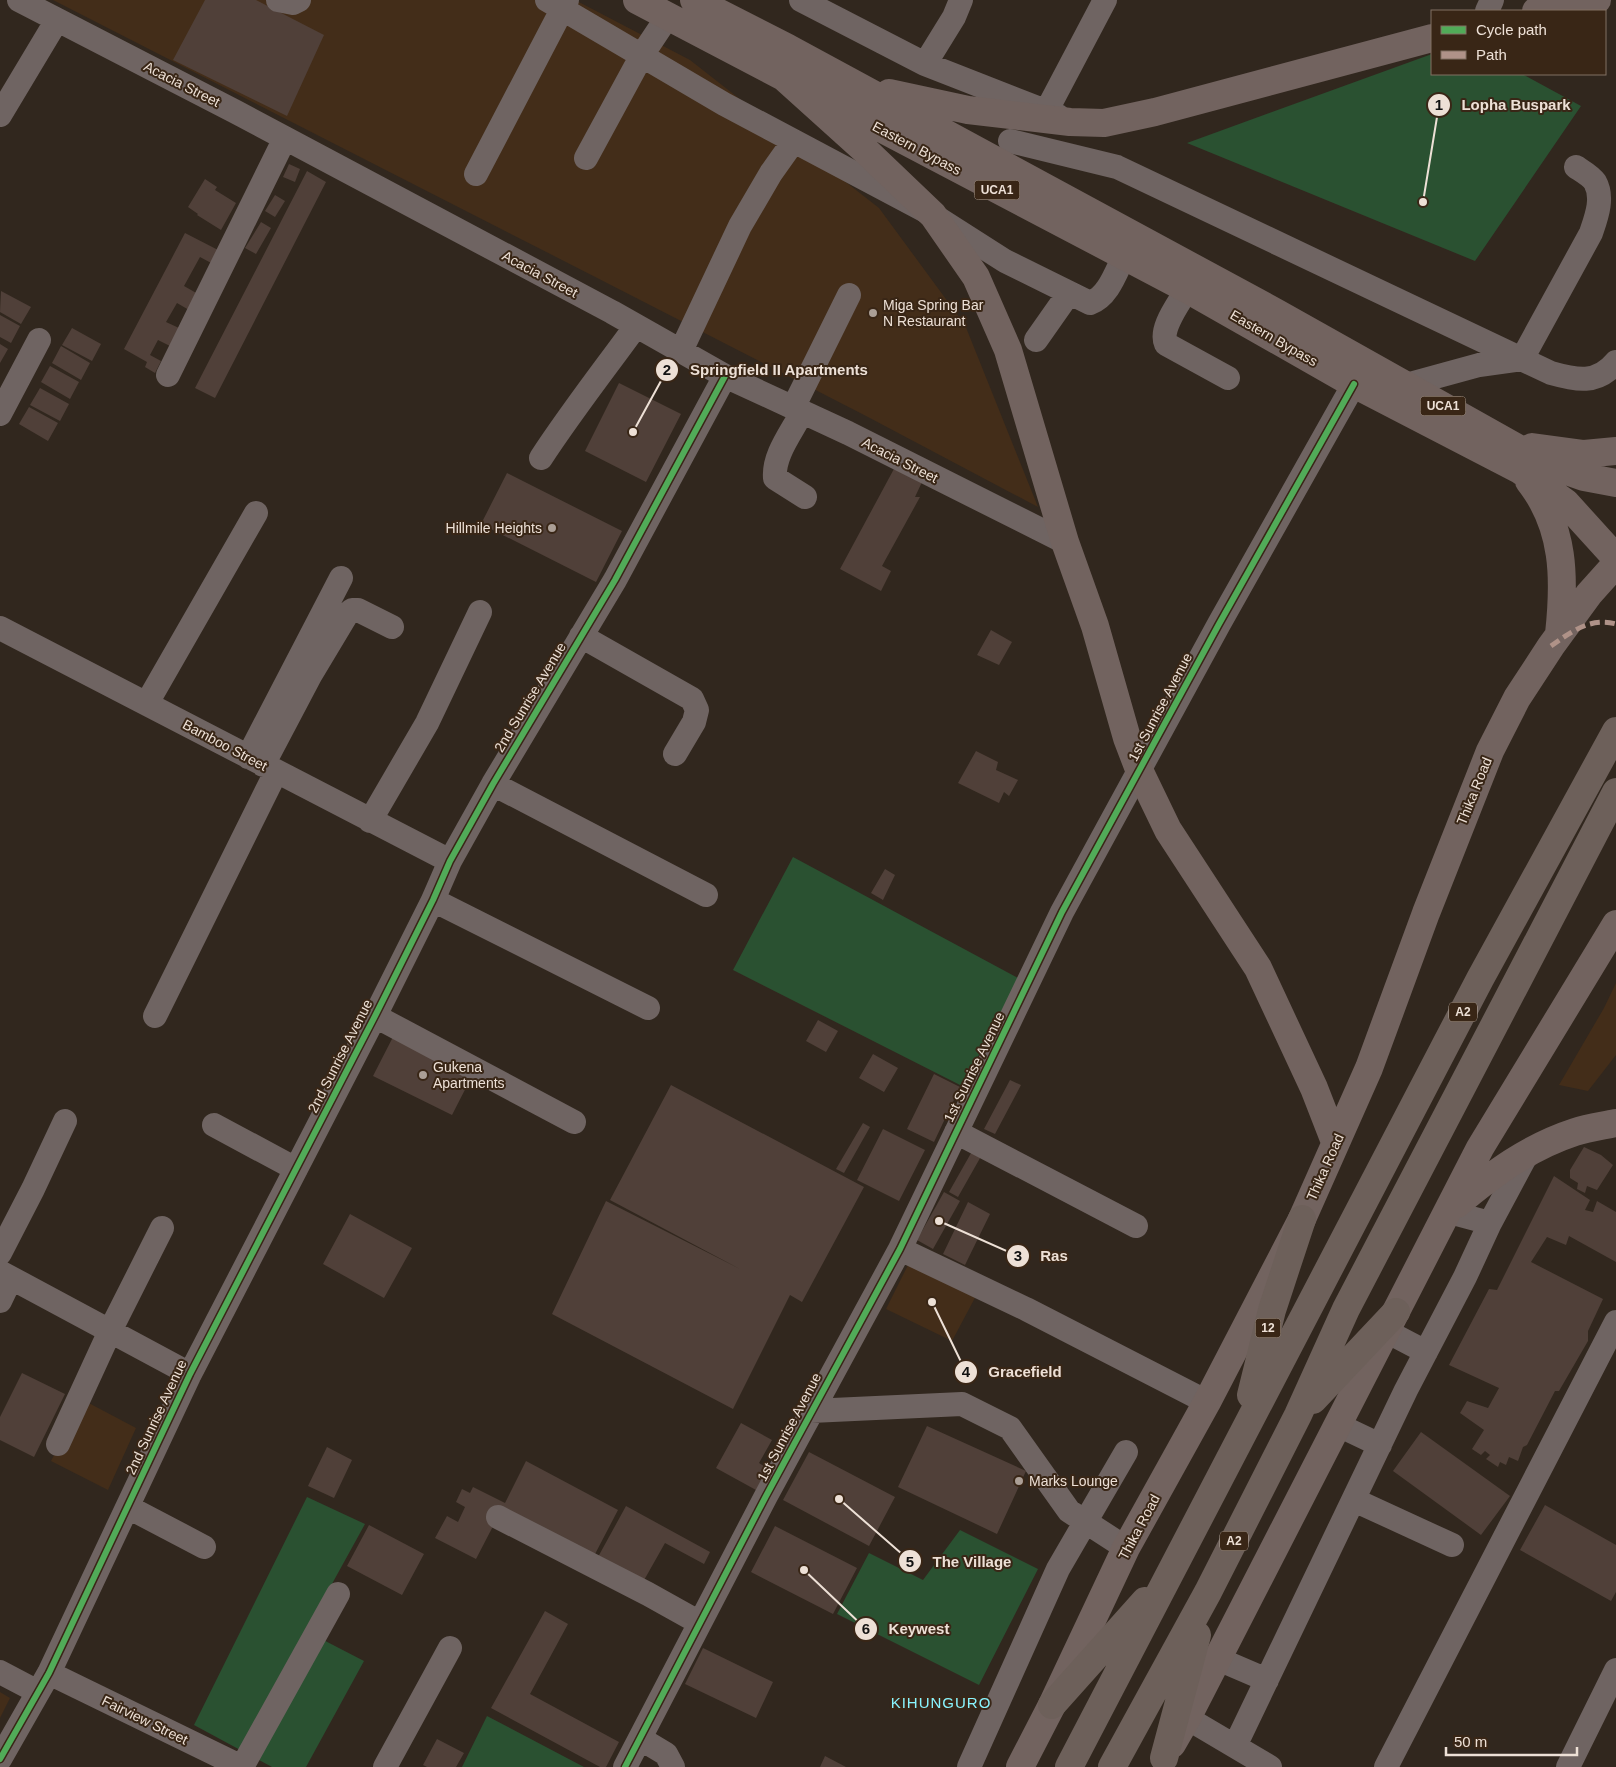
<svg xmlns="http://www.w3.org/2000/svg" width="1616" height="1767" font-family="Arial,sans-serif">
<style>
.built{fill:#432d19}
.green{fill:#2a5131}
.building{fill:#504039}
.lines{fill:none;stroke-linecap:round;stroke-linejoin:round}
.minor{stroke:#6f6462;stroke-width:24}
.major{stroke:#72635f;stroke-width:28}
.highway{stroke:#6d605a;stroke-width:28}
.quiet{stroke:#af9288;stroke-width:5;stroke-dasharray:10 5;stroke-linecap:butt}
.cycleway-casing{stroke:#392616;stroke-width:9}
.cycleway{stroke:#51ab58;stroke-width:6}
.poi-dot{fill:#ab9f96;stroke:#392616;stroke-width:2}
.labels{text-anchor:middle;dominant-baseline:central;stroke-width:4;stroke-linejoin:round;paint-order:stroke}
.shield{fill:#392616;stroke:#b7a89c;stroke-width:1}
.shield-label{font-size:12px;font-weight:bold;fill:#ede0d6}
.street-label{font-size:14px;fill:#ede0d6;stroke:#392616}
.poi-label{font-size:14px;fill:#ede0d6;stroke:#392616;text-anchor:start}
.neighbourhood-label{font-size:15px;letter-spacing:1px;fill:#89f4fe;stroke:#392616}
.leader{fill:none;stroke:#ede0d6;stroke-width:2}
.callout-dot{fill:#ede0d6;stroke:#392616;stroke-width:2}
.mark-label{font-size:15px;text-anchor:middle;font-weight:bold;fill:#111}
.callout-label{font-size:15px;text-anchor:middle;font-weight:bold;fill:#ede0d6;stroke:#392616;stroke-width:4;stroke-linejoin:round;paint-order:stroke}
</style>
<rect width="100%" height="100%" fill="#31271e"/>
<!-- built -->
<path class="built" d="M53,0H575L690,60L879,208L965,325L1038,507L868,417L607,283Z
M1616,983V1055L1588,1091L1559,1085L1604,1008Z
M910,1261L977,1294L952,1341L886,1309Z
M83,1400L136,1428L108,1490L51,1461Z
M0,1692L10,1698L0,1718Z"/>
<!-- green -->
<path class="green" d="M1432,54V74H1522L1581,106L1475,261L1187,143Z
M793,857L1020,979L962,1086L733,970Z
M307,1497L365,1524L306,1631L364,1661L306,1767H272L194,1725Z
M960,1530L1038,1569L979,1685L837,1614L869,1553L923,1580Z
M487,1716L584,1767H462Z"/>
<!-- building -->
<path class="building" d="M205,0H256L324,35L287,116L173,60Z
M289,164L300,169L295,182L283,177Z
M307,171L326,182L215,398L195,388Z
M205,179L217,187L215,190L236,203L221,230L197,215L198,214L188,207Z
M275,195L285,201L275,217L265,211Z
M261,222L271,228L256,254L245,248Z
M185,233L220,251L213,264L200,257L184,286L198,294L189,310L177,303L166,322L179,328L170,346L158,340L150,355L161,361L155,373L145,367L147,362L124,349Z
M1,291L31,307L21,324L0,312Z
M0,315L20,326L11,343L0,337Z
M72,328L101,344L92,361L62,345Z
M0,344L8,349L0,363Z
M61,346L90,363L81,380L52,363Z
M50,366L79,382L70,399L41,382Z
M619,383L681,414L646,482L585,451Z
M40,388L69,404L60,421L30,405Z
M29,407L58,423L48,441L19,424Z
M895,467L922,482L915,497H920L882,566L891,571L881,591L840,569Z
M507,473L622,531L596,582L481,524Z
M991,630L1012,642L999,665L977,655Z
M976,751L998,762L996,770L1018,780L1009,796L1004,792L999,803L958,783Z
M885,869L895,875L883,900L871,893Z
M818,1020L838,1031L826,1052L806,1041Z
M394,1035L473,1074L452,1115L373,1076Z
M873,1054L898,1068L884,1092L859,1078Z
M934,1074L960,1087L934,1142L907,1129Z
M1010,1080L1021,1085L995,1134L984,1129Z
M671,1085L864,1187L802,1302L790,1295L733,1409L552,1314L606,1201L740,1269L610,1200Z
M863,1123L870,1127L844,1173L836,1169Z
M883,1129L925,1150L899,1201L857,1180Z
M979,1139L988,1144L958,1197L949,1192Z
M1584,1147L1601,1155L1613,1165L1597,1190L1587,1186L1585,1193L1577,1189L1578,1183L1570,1178V1170Z
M1554,1176L1590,1200L1585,1210L1593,1212L1597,1201L1616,1212V1262L1569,1236L1566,1245L1547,1237L1531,1262L1603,1299L1588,1331V1341L1559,1391H1555L1527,1445L1523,1447L1518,1461L1509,1457L1506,1465L1500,1462L1498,1467L1486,1459L1490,1455L1485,1451L1481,1455L1472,1449L1484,1430L1460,1413L1467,1401L1488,1408L1499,1388L1449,1365L1489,1289L1497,1290Z
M944,1192L960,1201L933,1249L917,1240Z
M968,1202L990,1214L965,1265L943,1254Z
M350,1214L412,1248L384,1298L323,1264Z
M22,1373L65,1394L34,1457L0,1440V1417Z
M741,1423L772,1440L759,1463L768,1469L756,1490L716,1468Z
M927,1426L1026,1471L997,1534L898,1487Z
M1421,1432L1510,1496L1481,1535L1393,1471Z
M327,1447L352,1460L334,1498L308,1486Z
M809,1452L895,1497L869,1546L783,1500Z
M526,1461L618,1510L594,1556L503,1507L476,1559L435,1538L447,1516L458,1522L465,1507L456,1502L462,1489L470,1493L473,1487L505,1503Z
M1545,1505L1616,1545V1592L1611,1601L1520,1550Z
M626,1506L710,1552L704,1564L665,1543L643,1582L598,1557Z
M369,1525L424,1554L402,1595L347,1566Z
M775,1526L857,1568L833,1614L751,1572Z
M545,1611L568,1624L530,1694L619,1742L606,1767H600L491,1708Z
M703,1648L773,1682L756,1718L685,1684Z
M437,1739L464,1753L456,1767H427L423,1765Z
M825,1756L846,1767H820Z"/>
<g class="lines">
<!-- minor -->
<path class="minor" d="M19,0L236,112L612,312L725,376L848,433L1065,542
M278,0L293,3L299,0
M547,0L724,104L933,215L1005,261L1090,303C1108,297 1116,272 1124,256
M801,0L925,64L1058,116
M1487,11L1492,0
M925,64L954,17L961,0
M1047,110L1105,0
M0,115L57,20
M1010,141L1117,167L1551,373C1576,380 1597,385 1616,362
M586,158L642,55L668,16
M476,174L567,0
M1187,289C1179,304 1159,328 1166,344L1228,378
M1036,340L1069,293
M681,351L740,226L771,173L793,142
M168,375L285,138
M1406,385L1479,365L1522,359L1591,233C1596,218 1604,198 1595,182C1591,176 1582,171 1576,167
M793,408L849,295
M802,412C792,432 773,455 775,478L805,497
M0,414L39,340
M541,458C571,412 604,370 636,326
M0,628C151,705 300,784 450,861
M581,636L692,699L697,710L694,722L675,754
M147,703L256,513
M248,757L341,578
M263,765L311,674L347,614L352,610H358L392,627
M493,784L706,895
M370,821L427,723L480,612
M433,900L648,1008
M155,1016L276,772
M375,1016L574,1122
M214,1125L296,1169
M956,1132L1136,1226
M1449,1212L1490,1223
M900,1249L1026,1309L1207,1402
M0,1253L33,1189L65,1121
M0,1272L190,1374
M0,1301L11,1278
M1386,1331L1426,1352
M811,1411L962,1404L1010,1428L1069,1511L1126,1548
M1338,1425L1380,1445
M58,1444L110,1331L162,1228
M1354,1500L1452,1545
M128,1507L204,1547
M498,1517L648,1594L700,1623
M1218,1659L1267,1680
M0,1672L38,1692
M49,1673L242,1767
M1187,1718L1270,1767
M641,1739L666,1754L673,1767
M1235,1746L1406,1390L1465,1277L1490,1223L1528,1152
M0,1759L49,1673L190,1374L375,1016L433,900L450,861L493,784L615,580L725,376
M242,1767L338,1594
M385,1767L450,1648
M625,1767L766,1496L900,1249L1062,912L1219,624L1354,384
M969,1767L1058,1569L1126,1452
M1386,1767L1616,1322
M1568,1767L1616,1670"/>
<!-- major -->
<path class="major" d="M637,0L1187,289L1354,384L1520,470L1566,503L1616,558
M694,0L788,48L1277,313L1544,463L1584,477L1616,483
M1536,11L1565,4L1597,0
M786,79L867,152L933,215L976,277L1008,350L1065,542L1095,626L1127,738L1140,772L1168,830L1258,968L1314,1088L1335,1142
M889,93L968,110L1070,122L1104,123L1155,112L1432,38
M1532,447L1584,454L1616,451
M1529,481C1565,527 1565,579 1559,634
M1457,1204C1494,1173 1529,1147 1575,1132C1588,1128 1602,1126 1616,1123
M1172,1744L1187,1718L1480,1148L1616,924
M1020,1767L1052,1705L1126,1548L1207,1402L1302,1219L1369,1068L1426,913L1490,751L1517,698L1551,646L1589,594L1615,565"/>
<!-- highway -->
<path class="highway" d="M1251,1395L1272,1310L1302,1219
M1313,1400L1396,1312
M1052,1705L1145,1601
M1164,1758L1197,1635
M1069,1767L1480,979L1616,731
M1112,1767L1208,1592L1298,1415L1346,1309L1616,792"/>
<!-- quiet -->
<path class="quiet" d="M1551,646C1571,632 1590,617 1616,624"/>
<!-- cycleway casing -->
<g class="cycleway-casing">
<path id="cycleway" d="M0,1759L49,1673L190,1374L375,1016L433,900L450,861L493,784L615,580L725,376
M625,1767L766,1496L900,1249L1062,912L1219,624L1354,384"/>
</g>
<!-- cycleway -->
<use href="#cycleway" class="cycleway"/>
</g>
<!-- markers -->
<g class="poi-dot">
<circle cx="873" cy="313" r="5"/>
<circle cx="552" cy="528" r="5"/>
<circle cx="423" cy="1075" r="5"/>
<circle cx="1019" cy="1481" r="5"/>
</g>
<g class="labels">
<!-- shield labels -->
<g class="shield">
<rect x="974.5" y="180.5" width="45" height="19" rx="4"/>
<rect x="1420.5" y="396.5" width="45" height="19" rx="4"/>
<rect x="1449" y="1002.5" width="28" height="19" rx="4"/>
<rect x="1255.5" y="1318.5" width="25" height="19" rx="4"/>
<rect x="1220" y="1531.5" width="28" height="19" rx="4"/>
</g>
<g class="shield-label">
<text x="997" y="190">UCA1</text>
<text x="1443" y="406">UCA1</text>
<text x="1463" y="1012">A2</text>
<text x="1268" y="1328">12</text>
<text x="1234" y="1541">A2</text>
</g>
<!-- street labels -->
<g class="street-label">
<text transform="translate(182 84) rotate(27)">Acacia Street</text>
<text transform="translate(917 148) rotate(28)">Eastern Bypass</text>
<text transform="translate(540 274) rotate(28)">Acacia Street</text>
<text transform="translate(1274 338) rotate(30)">Eastern Bypass</text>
<text transform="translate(900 460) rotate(27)">Acacia Street</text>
<text transform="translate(530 697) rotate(-59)">2nd Sunrise Avenue</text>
<text transform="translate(1160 707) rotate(-62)">1st Sunrise Avenue</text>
<text transform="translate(225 745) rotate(28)">Bamboo Street</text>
<text transform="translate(1474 791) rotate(-68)">Thika Road</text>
<text transform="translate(340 1056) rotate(-63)">2nd Sunrise Avenue</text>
<text transform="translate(974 1067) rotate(-64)">1st Sunrise Avenue</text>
<text transform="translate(1325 1167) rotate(-66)">Thika Road</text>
<text transform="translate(156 1417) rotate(-65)">2nd Sunrise Avenue</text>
<text transform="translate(789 1427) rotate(-62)">1st Sunrise Avenue</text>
<text transform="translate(1139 1527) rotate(-62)">Thika Road</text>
<text transform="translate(145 1720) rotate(26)">Fairview Street</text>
</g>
<!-- poi labels -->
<g class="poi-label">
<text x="883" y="305">Miga Spring Bar<tspan x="883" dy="16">N Restaurant</tspan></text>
<text x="542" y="528" text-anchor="end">Hillmile Heights</text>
<text x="433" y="1067">Gukena<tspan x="433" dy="16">Apartments</tspan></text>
<text x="1029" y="1481">Marks Lounge</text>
</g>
<!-- neighbourhood labels -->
<g class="neighbourhood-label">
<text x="941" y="1702">KIHUNGURO</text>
</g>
</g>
<!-- callouts -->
<path class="leader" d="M1423 202L1439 105M633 432L667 370M939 1221L1018 1256M932 1302L966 1372M839 1499L910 1561M804 1570L866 1629"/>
<g class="callout-dot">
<circle cx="1423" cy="202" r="5"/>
<circle cx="633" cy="432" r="5"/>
<circle cx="939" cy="1221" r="5"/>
<circle cx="932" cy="1302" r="5"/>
<circle cx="839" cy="1499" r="5"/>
<circle cx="804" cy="1570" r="5"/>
<circle cx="1439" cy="105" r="12"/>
<circle cx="667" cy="370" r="12"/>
<circle cx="1018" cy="1256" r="12"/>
<circle cx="966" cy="1372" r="12"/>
<circle cx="910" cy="1561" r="12"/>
<circle cx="866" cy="1629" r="12"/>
</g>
<g class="mark-label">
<text x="1439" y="110">1</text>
<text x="667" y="375">2</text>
<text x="1018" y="1261">3</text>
<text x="966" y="1377">4</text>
<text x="910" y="1567">5</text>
<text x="866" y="1634">6</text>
</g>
<g class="callout-label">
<text x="1516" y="110">Lopha Buspark</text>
<text x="779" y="375">Springfield II Apartments</text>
<text x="1054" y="1261">Ras</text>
<text x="1025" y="1377">Gracefield</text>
<text x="972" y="1567">The Village</text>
<text x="919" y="1634">Keywest</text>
</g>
<!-- legend -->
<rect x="1431" y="10" width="175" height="65" fill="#392616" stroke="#817063"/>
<rect x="1441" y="26" width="25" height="8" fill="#51ab58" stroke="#817063"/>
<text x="1476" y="35" font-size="15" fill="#ede0d6">Cycle path</text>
<rect x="1441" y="51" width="25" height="8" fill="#af9288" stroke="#817063"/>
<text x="1476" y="60" font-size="15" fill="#ede0d6">Path</text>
<!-- scale -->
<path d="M1446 1747v8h131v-8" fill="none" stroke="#ede0d6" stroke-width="2.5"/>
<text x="1454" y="1747" font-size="15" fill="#ede0d6" stroke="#392616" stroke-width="4" paint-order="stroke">50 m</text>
</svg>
